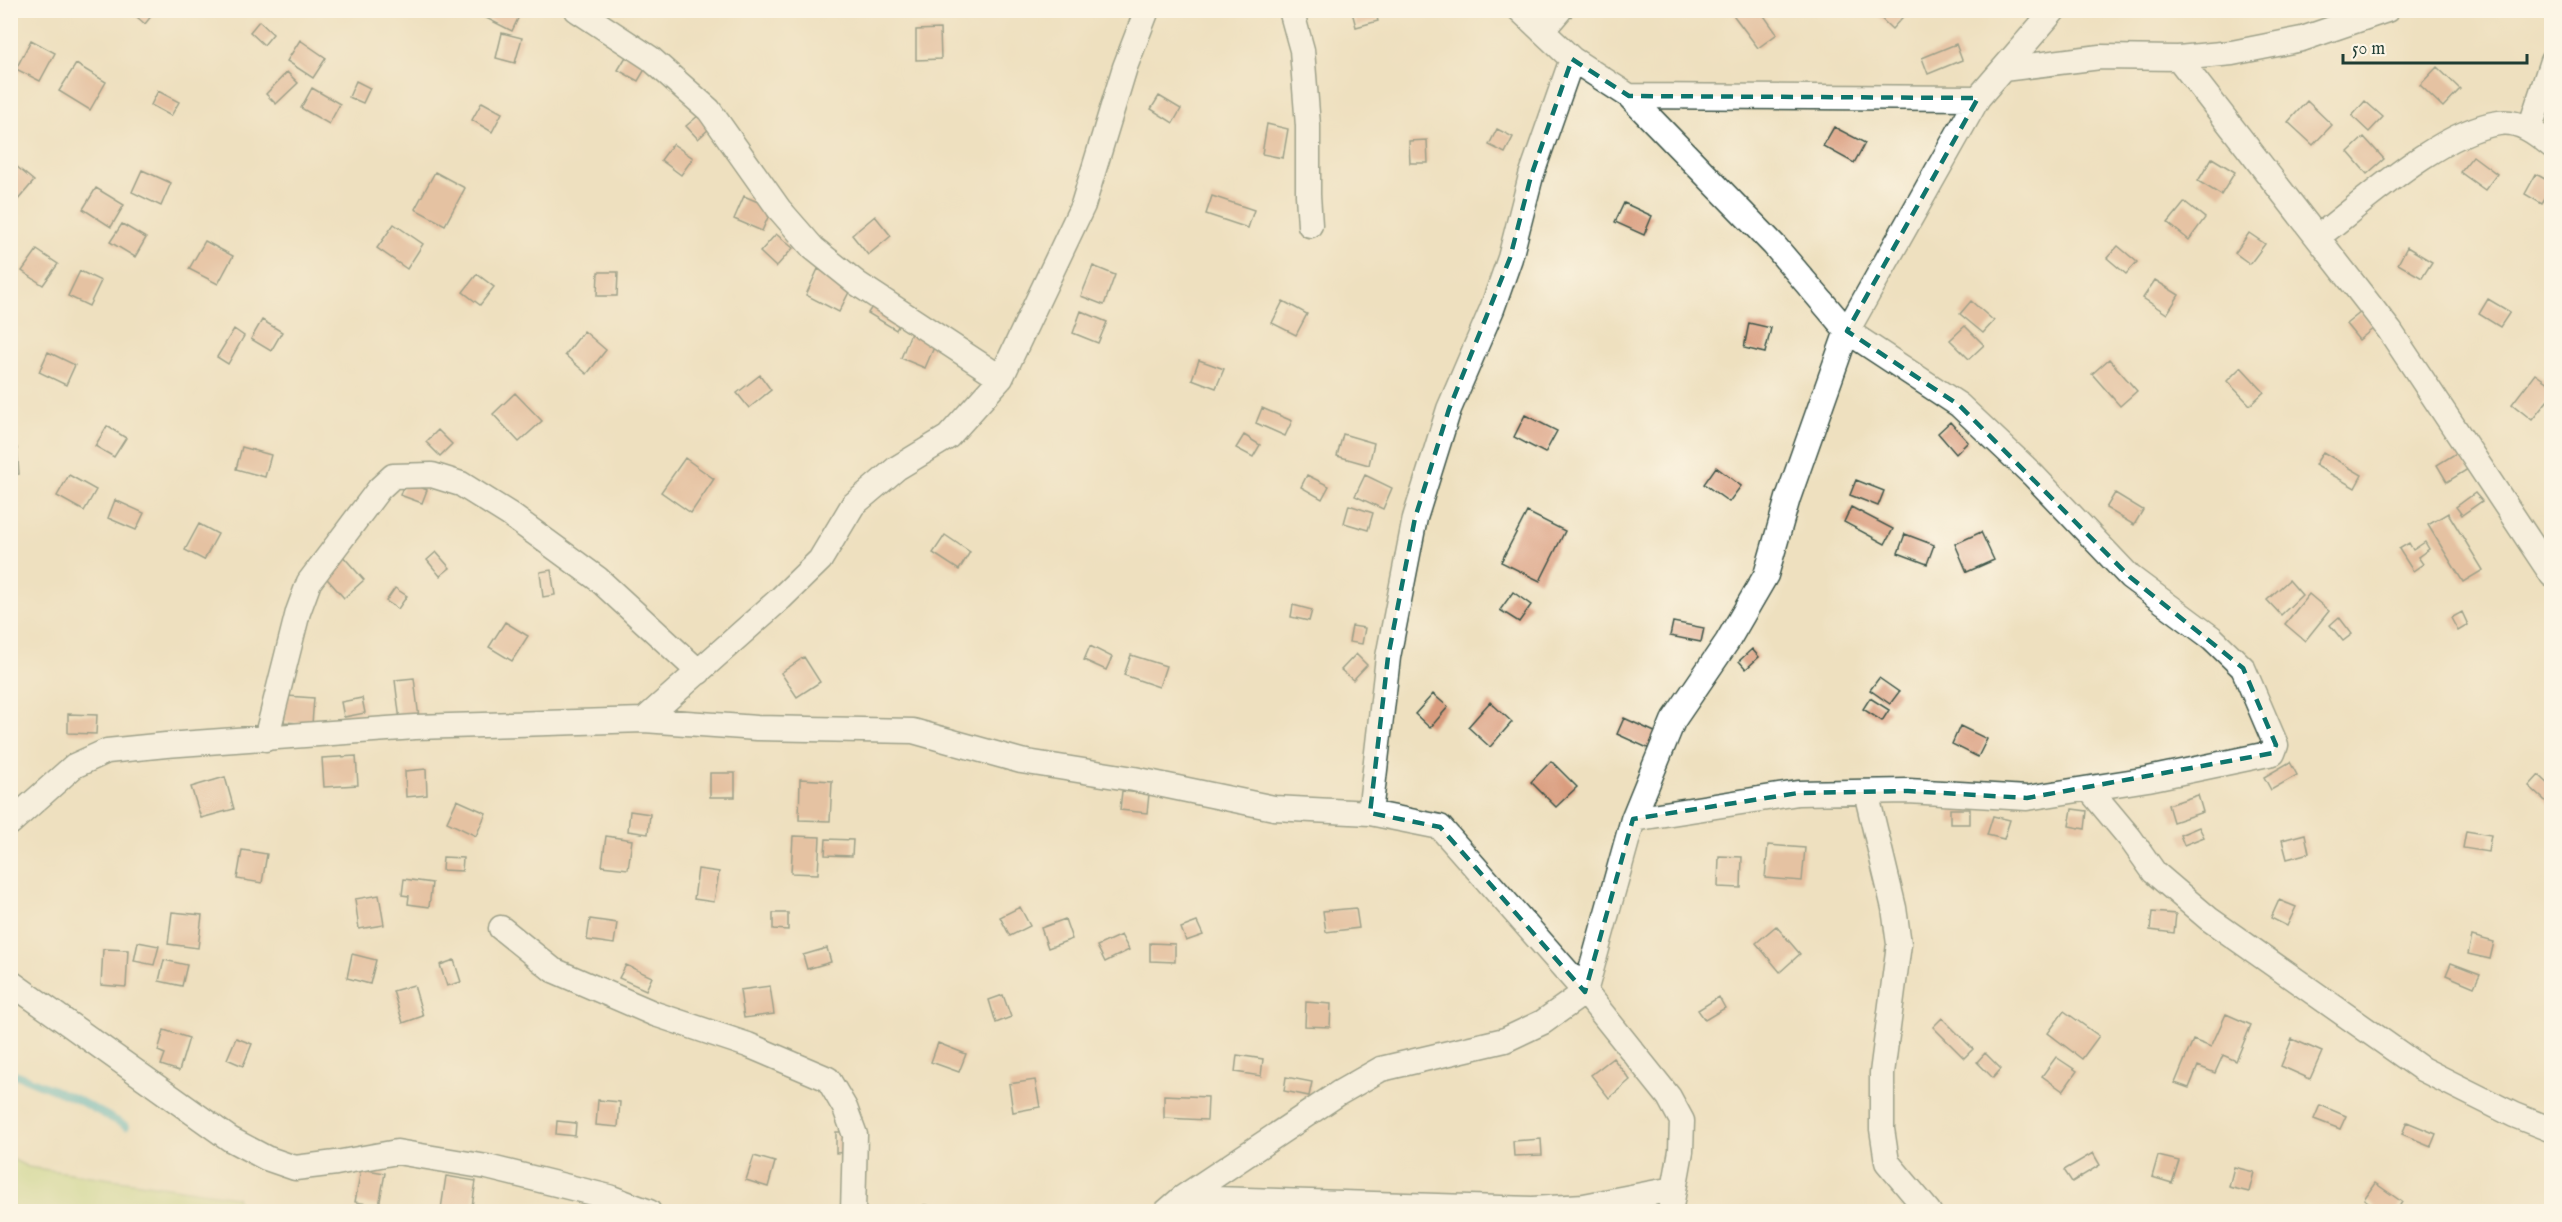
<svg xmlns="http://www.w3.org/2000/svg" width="2562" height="1222" font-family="'IM FELL English',serif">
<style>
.green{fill:#b9d67c;stroke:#6c8a58;stroke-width:1.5}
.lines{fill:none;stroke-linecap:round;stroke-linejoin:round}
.stream{stroke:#46b2c3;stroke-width:8}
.building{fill:#da9d7f}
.minor-casing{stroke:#3e5549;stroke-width:27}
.minor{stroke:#fff;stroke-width:24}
.marked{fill:none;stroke:#0f766e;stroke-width:4.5;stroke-dasharray:12 8;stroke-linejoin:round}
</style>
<rect width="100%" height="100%" fill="#fcf5e5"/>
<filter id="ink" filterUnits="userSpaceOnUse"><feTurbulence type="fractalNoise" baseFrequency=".0167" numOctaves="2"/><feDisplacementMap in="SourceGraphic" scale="12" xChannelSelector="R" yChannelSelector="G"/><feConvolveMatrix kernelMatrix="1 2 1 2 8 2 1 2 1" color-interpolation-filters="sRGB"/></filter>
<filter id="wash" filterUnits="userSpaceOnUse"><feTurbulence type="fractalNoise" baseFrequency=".008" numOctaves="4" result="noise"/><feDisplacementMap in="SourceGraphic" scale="24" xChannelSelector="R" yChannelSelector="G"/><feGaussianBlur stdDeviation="1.35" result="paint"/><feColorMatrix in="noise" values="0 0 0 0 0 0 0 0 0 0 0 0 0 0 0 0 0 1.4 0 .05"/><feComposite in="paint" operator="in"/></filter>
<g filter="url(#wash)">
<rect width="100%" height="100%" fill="#eee0bf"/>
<!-- green -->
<path class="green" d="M10,1158L28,1167L236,1197L241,1211H11Z"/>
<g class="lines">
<!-- stream -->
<path class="stream" d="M10,1072L76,1099L126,1126"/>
</g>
<g id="blocks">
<!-- building -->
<path class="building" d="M129,10H156L145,24Z
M437,10H459L454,20Z
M485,10H522L512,31L482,16Z
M1358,10H1375L1378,21L1356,27L1352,12Z
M1741,10H1760L1777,34L1758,48L1734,16Z
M1872,10H1909L1892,29Z
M259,21L273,34L264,45L250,32Z
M940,29L941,59L916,60V30Z
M502,33L522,38L515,63L496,58Z
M31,40L55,53L40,81L16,69Z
M300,40L326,58L313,78L287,61Z
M1956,44L1962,60L1928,74L1922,58Z
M630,50L650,61L638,81L618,70Z
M76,64L106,82L90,110L59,91Z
M2437,67L2460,89L2443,107L2420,85Z
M287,72L298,83L276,104L266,94Z
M356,81L370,88L363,103L349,97Z
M312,88L340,104L329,124L301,108Z
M158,91L179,102L171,116L151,105Z
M1159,96L1181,109L1173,123L1151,109Z
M2307,101L2332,125L2313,145L2288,122Z
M2365,101L2383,117L2369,132L2352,116Z
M482,102L502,113L492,132L472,120Z
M699,115L710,128L698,139L686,126Z
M1267,124L1288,129L1283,158L1262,154Z
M1834,127L1865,143L1854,163L1823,146Z
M1497,129L1513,137L1505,153L1489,145Z
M2364,137L2384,159L2367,174L2348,152Z
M1427,140L1428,163H1410L1409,141Z
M673,144L693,158L681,175L661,160Z
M2473,156L2497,174L2485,190L2460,172Z
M2212,158L2235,172L2221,195L2198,181Z
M10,161L34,181L10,209Z
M142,170L171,183L161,206L132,192Z
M435,172L465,188L445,225L415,209Z
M2536,174L2552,183V188L2542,204L2525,194Z
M96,188L124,205L111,227L83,209Z
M744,196L772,208L762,231L734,219Z
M1212,196L1254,210L1248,228L1206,214Z
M2185,202L2205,218L2189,240L2168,223Z
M1624,203L1652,216L1644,235L1615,222Z
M875,216L891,236L868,255L852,235Z
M122,224L146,238L135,257L110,242Z
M394,224L423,244L407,269L377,248Z
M2249,233L2265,244L2250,264L2235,253Z
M776,234L793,248L776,267L760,252Z
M205,241L233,256L218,284L189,269Z
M2118,246L2137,262L2126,274L2107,258Z
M2407,247L2432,262L2422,278L2398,264Z
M37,250L58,264L43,285L22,271Z
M1093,266L1115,275L1104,305L1081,296Z
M818,269L852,286L839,312L806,295Z
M80,271L101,281L89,306L68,296Z
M598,272H618L617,296H597Z
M477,274L494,287L480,305L463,292Z
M2155,280L2179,295L2167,314L2143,298Z
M2488,299L2510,312L2500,327L2479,314Z
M1283,301L1307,314L1296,335L1272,323Z
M1971,301L1994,321L1983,333L1960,314Z
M875,302L902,318L896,330L868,313Z
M1081,311L1107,322L1098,343L1073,333Z
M2361,312L2374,328L2359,340L2346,324Z
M262,320L282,332L271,351L251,339Z
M1749,323L1771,328L1765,353L1744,348Z
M1965,326L1984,345L1969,359L1950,340Z
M913,328L938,338L925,368L901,358Z
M234,329L244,336L228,364L217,357Z
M584,331L606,350L587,374L565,355Z
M48,352L75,365L66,385L39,372Z
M2109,359L2137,391L2120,406L2092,374Z
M1199,360L1224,369L1216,388L1192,379Z
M2241,367L2264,392L2250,405L2227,381Z
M2535,374L2552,386V395L2532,420L2512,404Z
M760,375L771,390L749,408L737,393Z
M515,393L542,421L519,442L493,414Z
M1262,408L1292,421L1285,436L1256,423Z
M1525,415L1557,431L1545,453L1514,437Z
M1950,422L1968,442L1956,454L1938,433Z
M107,426L126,438L114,457L95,446Z
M438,430L452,444L440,456L426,442Z
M1343,434L1374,443L1369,465L1337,456Z
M1244,435L1260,445L1253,457L1236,448Z
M242,447L271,455L265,477L236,469Z
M10,448H17L19,474L10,475Z
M2323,452L2362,475L2355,488L2315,465Z
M2458,452L2468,469L2447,482L2437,465Z
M685,458L714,479L691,513L661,492Z
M1716,467L1741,486L1729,502L1704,484Z
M69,475L96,490L84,511L57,496Z
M1307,475L1329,486L1322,499L1301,487Z
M1365,475L1392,488L1383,509L1355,496Z
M1856,480L1884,491L1878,506L1850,495Z
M405,481L427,490L422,503L400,495Z
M2115,493L2143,510L2134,525L2106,508Z
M2475,493L2482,501L2462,515L2456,507Z
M115,500L144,513L136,530L108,518Z
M1349,505L1373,513L1368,530L1344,523Z
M1851,507L1893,529L1885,544L1844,522Z
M1527,512L1565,531L1540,581L1501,562Z
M2448,513L2483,570L2463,582L2428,525Z
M199,524L218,534L204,560L185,550Z
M1981,532L1994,560L1967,572L1955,544Z
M1905,534L1934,545L1927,564L1898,553Z
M945,535L970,552L959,570L933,553Z
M2425,542L2429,549L2418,557L2423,564L2413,571L2399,549L2409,543L2413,550Z
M436,552L450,568L440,576L427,560Z
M341,554L364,580L344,598L321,572Z
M551,570L555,595L543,597L540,572Z
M2289,580L2302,595L2281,615L2267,600Z
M395,588L407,596L398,609L386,601Z
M1513,592L1531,605L1519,622L1500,610Z
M2309,594L2329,611L2305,641L2285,624Z
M1293,605L1312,610L1309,621L1291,617Z
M2462,612L2468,625L2458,631L2451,618Z
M2339,617L2352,634L2343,641L2330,625Z
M505,622L528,636L512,661L489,647Z
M1673,622L1704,628L1701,642L1670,636Z
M1352,626L1365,628L1362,644L1349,642Z
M1090,646L1112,657L1106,670L1084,660Z
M1752,649L1759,657L1746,669L1739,661Z
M1356,654L1367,665L1353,680L1341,670Z
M1131,655L1166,666L1159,687L1124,675Z
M804,657L820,682L797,697L781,673Z
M414,678L419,718L400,721L395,680Z
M1879,678L1899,692L1890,704L1870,690Z
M1433,694L1448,707L1430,728L1415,714Z
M287,696L314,698L312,724L284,722Z
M362,698L365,713L344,717L341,702Z
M1870,698L1889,710L1882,721L1863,709Z
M1490,702L1512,722L1490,747L1468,727Z
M68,714L97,715L96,734L68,733Z
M1624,718L1659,734L1652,750L1617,734Z
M1960,726L1987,739L1978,757L1952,744Z
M356,756L358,785L324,787L322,758Z
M1551,761L1577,787L1556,807L1531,782Z
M2290,762L2297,775L2271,790L2264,777Z
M426,769L427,795L406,797L405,771Z
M710,773H735V797H710Z
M2539,775L2552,787V807L2529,786Z
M225,777L234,809L201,818L191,787Z
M800,779L832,781L830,821L799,820Z
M1122,791L1149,794L1147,813L1120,810Z
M2198,795L2203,812L2173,822L2168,805Z
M457,800L486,813L476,836L447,822Z
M1950,809H1970V824H1950Z
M2072,809L2087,811L2085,829L2069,826Z
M630,811L650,814L648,834L628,831Z
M1993,816L2010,820L2004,839L1987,835Z
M2199,827L2204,837L2184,845L2180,835Z
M2466,831L2491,835L2488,852L2463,848Z
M2305,834L2309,853L2287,859L2282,840Z
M606,836L632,840L628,869L602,866Z
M793,836L820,837L818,874L791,873Z
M826,839L853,840L852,856L825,855Z
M1768,845L1805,848L1802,881L1765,878Z
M242,850L267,854L262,883L237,879Z
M1719,856L1742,857L1741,888L1718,887Z
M443,857L463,858L462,871L442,870Z
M698,869L719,872L714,902L694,899Z
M404,879L432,883L429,907L408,904L409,896L402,895Z
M379,895L384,925L359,929L355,899Z
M2279,900L2296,907L2287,926L2271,918Z
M1020,907L1030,926L1010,936L1000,917Z
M1356,908L1359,928L1326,932L1323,911Z
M172,912L202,915L198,948L168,944Z
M2152,912L2176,914L2174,933L2150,930Z
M773,913H788V930L773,929Z
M590,919L617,923L614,944L587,940Z
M1065,919L1072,939L1048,948L1041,928Z
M1197,922L1203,935L1186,941L1181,928Z
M1776,926L1800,954L1780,972L1756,943Z
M1121,935L1129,950L1105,962L1097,946Z
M2472,936L2494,942L2490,959L2468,954Z
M138,942L159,946L154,965L134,961Z
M1150,943L1175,944V962L1150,961Z
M827,948L831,962L807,969L803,955Z
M103,949L128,950L126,987L101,985Z
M352,954L376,960L370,984L347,978Z
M164,960L187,965L182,986L159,981Z
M454,960L461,982L447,986L440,965Z
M2451,963L2480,974L2474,987L2446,975Z
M626,965L652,977L646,990L619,978Z
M414,985L423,1016L403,1023L393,991Z
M770,986L774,1014L744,1018L740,990Z
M1003,995L1011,1017L996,1023L989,1000Z
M1719,997L1725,1008L1705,1020L1698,1010Z
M1306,1002L1331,1004L1330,1027L1305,1026Z
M2064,1011L2099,1036L2082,1059L2048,1033Z
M2226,1014L2251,1025L2236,1061L2223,1055L2215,1073L2198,1066L2189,1088L2175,1083L2193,1040L2211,1047Z
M1942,1018L1973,1049L1964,1058L1933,1027Z
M164,1030L189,1038L179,1071L161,1065L165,1054L158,1051Z
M236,1038L252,1044L243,1066L227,1059Z
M2292,1039L2322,1052L2310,1079L2281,1066Z
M938,1043L966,1054L959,1072L931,1062Z
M1985,1053L2001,1069L1993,1078L1977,1062Z
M1237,1055L1263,1059L1261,1076L1235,1072Z
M2056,1057L2077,1071L2063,1091L2042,1076Z
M1613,1058L1630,1080L1609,1098L1591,1075Z
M1286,1077L1312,1082L1309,1096L1284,1091Z
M1035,1080L1040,1107L1013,1112L1009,1084Z
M1164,1095L1208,1097L1207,1120L1164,1118Z
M598,1100L620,1102L618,1127L596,1125Z
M2320,1105L2346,1116L2340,1129L2314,1119Z
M557,1121L576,1123L575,1136L556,1134Z
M2407,1122L2436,1134L2431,1146L2402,1134Z
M836,1132H850L851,1152L836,1153Z
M1541,1139L1542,1155L1514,1156L1513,1141Z
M2093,1153L2100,1165L2072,1182L2064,1170Z
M754,1156L775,1162L768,1187L746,1180Z
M2158,1156L2179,1161L2172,1183L2152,1177Z
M2234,1167L2254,1172L2249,1192L2229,1187Z
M361,1169L385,1173L379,1206L355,1202Z
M446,1176L476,1181L471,1212L441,1209Z
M2375,1183L2402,1202L2396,1212H2382L2364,1199Z
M924,1205L954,1209V1212H923Z"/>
</g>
</g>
<g filter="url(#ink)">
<use href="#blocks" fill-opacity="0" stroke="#3e5549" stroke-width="1.5"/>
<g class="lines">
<!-- minor casing -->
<g class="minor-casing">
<path id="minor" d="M577,10L650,58L709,110L779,209L813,248L858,284L1001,378
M1291,10L1302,50L1308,126V195L1310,225
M1520,10L1572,59L1629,96L1774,245L1847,331L1959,405L2033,475L2130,577L2212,638L2243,668L2276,745L2273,753L2148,779L2027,798L1908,791L1798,793L1633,819
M1542,31L1560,10
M2178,58L2390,331L2552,575
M2003,69L2054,10
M1629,96L1978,98
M2530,128L2552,61
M2318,237C2365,201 2441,131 2499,123C2520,120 2537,134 2552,146
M644,720L781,598L820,560L853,505L897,468L948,437L1001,378L1083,205L1125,67L1147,10
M266,739L298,612L309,582L379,489L393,476L432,475L461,484L509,514L598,579L699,672
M2089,789L2130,838L2154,872L2209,919L2422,1069L2514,1115L2552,1130
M1866,792L1894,908L1899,944L1882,1073V1129L1887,1162L1929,1212
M1370,813L1388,657L1415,518L1449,409L1492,309L1510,258L1531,176L1572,59
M10,823L74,766L107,751L166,745L415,727L644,720L757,728L913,731L1021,761L1134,779L1274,808L1370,813L1440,827L1585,992L1669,1097L1682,1121L1681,1151L1670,1212
M501,928L553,970L655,1014L748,1045L828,1079L845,1108L855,1135L853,1212
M10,982L230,1139L266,1158L295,1168L336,1163L397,1152L487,1167L609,1197L649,1212
M1182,1198L1532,1209L1584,1206L1673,1189
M1166,1212L1182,1198L1339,1093L1381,1069L1505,1040L1543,1022L1585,992L1633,819L1673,721L1727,642L1766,575L1788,498L1847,331L1978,98L2003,69L2100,57L2178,58L2232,53L2302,39L2387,10"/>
</g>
<!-- minor -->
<use href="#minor" class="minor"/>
</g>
</g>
<!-- marked area -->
<path d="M0 0H2562V1222H0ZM1572,59L1629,96L1978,98L1847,331L1959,405L2130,577L2243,668L2276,745L2273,753L2027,798L1908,791L1798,793L1633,819L1585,992L1440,827L1370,813L1388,657L1415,518L1449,409L1510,258L1531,176Z" fill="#eee0bf" fill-opacity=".55" fill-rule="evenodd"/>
<path class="marked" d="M1572,59L1629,96L1978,98L1847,331L1959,405L2130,577L2243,668L2276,745L2273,753L2027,798L1908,791L1798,793L1633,819L1585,992L1440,827L1370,813L1388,657L1415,518L1449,409L1510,258L1531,176Z"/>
<!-- margin -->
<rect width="2562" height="1222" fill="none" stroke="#fcf5e5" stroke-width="36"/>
<!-- scale -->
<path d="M2343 54v9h184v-9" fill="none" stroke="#1f3d34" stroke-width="3"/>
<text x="2352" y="54" font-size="18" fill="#1f3d34" stroke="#fcf5e5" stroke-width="4.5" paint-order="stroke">50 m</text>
</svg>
